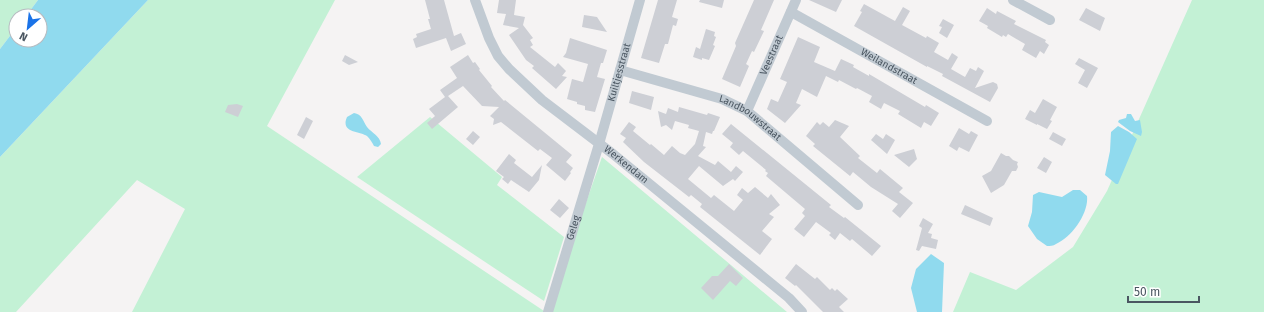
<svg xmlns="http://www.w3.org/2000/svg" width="1264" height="312" font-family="'Fira Sans',sans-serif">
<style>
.green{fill:#c3f1d5}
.water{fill:#90daee}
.building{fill:#cdcfd5}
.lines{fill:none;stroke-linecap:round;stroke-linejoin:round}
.minor{stroke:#c1cad2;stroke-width:10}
.labels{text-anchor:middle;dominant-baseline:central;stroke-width:3;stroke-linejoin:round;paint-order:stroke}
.street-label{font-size:10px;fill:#4a5661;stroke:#fff}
</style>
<rect width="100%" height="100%" fill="#f5f3f3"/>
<!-- green -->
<path class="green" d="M0,0H38L26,16H16V28L0,49Z
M148,0H335L267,126L544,311V312H132L185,209L137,180L16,312H0V157Z
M1192,0H1264V312H953L970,272L1016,290L1073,247L1107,191Z
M430,117L502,177L497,185L564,237L544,301L357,177Z
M602,157L787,312H552L569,251Z"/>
<!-- water -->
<path class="water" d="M38,0H148L0,157V49L16,28V40H40V16H26Z
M354,113C362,114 363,121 367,127C372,133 380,136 381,144L378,147L374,146C372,142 370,139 367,136C360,131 340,133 347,117Z
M1127,114H1131L1135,121L1140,120L1142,132L1141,136L1130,131L1118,122L1119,120L1126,118Z
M1118,126L1129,132L1137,139L1118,184H1116L1105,175L1110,151L1111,132Z
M1073,190H1080L1087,196C1089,213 1072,237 1056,244C1053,246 1050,246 1047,246L1037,239L1028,226L1032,212L1033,195L1039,192L1062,197Z
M931,254L944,263L942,312H917L911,288L916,269Z"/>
<!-- building -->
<path class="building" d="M425,0H444L454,36L461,33L466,44L451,51L446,38L416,48L413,39L417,37L416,34L431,29L428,19H430Z
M499,0H516L514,15L525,17L523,25L533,38L530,40L533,45L530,47L555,67L558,63L566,71L562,76L567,77L556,89L532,68L534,66L526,60L509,35L519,28L503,25L506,14L497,13Z
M658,0H677L672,17L678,19L676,26L673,25L668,44H665L659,63L641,58Z
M700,0H724L722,8L699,2Z
M754,0H774L761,30L764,31L754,52L752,51L746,64L749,66L740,87L722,79L736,46L735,43Z
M809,0H842L836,12Z
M864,4L895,21L903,7L910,11L902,25L926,38L927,36L939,43L934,52L948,60L952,53L958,57L951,69L965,77L970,68L976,71L978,67L984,71L975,88L993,82L997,84L998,88L990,102L942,76L943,74L927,66V67L854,26L862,12L860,11Z
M987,8L996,14L997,11L1016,21L1014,24L1046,40L1045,42L1049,45L1044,54L1040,51L1036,58L1022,50L1025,44L1008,34L1006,37L1003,35L1002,37L987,28L988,26L979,21Z
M1086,8L1105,18L1100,31L1079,20Z
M584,15L597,17L607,32L582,27Z
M943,19L954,25L947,38L939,33L942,27L939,26Z
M706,29L715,32L714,36L716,37L713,45L715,46L709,60L702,58V60L693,57L696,47L700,49Z
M798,37L820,47L814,62L835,71L841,59L854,65L853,67L869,76V74L925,107L926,105L939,113L931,126L924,122L921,128L898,114L900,111L884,103L881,109L869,102L872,96L857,88L856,89L839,80L838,82L826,76L817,97L802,89L796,103L801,105L785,123L767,109L771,99L778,102L787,82L780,79Z
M570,38L607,50L603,63H601L597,77L605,79L595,112L585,110V106L577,104V102L567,99L572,79L583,82L588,64L563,57L566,53Z
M345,55L358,62L349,65L342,61Z
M468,55L473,63L475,62L480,69L479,70L492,86L491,87L504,101L505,100L572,155L566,162L573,168L570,172L571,173L565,181L546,165L552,158L540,149L538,151L501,122L493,125L494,119L490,116L499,107L482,106L463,86L448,96L458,107L432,129L427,123L435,116L429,109L445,97L440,90L457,78L450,67Z
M1079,58L1098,68L1087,88L1078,83L1085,70L1075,64Z
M632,91L654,97L651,110L629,103Z
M1043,99L1057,107L1050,120L1052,121L1047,129L1037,124V125L1025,119L1030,110L1035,113Z
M237,104L243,106L238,117L225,112L228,105Z
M679,107L707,115L708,113L720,117L714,131H713L712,134L706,132L703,146L706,147L698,156L715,165L718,161L731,172L736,166L743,172L735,181L733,179L723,186L699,166L688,179L711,198L714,195L734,211L743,200L737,195L742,188L748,193L755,187L768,198L771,194L780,205L769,214L774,217L762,231L772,239L760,255L700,207L702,204L691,195L689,197L644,162L623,142L626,138L620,134L629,122L636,127L633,131L650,145L651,144L664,155L672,146L680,153L685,155L695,144L699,131L688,128L689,125L675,121L672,130L666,125L661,127L658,111L666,114L668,108L678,112Z
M306,117L313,121L304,139L297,135Z
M835,120L849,126L840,137L860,156L858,158L877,173L880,169L903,188L899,192L913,203L900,218L892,211L898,204L871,187L853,172L850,176L813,146L815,144L806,136L817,122L820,125L823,122L829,127Z
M731,124L831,205L829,207L844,218L845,217L881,246L872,256L852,239L850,241L840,233L835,240L829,235L831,233L816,222L804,237L794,229L805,216L802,213L805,209L766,176L768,173L765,171L766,170L743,151L739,155L730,147L733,143L722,134Z
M959,128L969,134L971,131L978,135L969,152L959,147L957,151L949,146Z
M473,131L480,137L473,145L466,139Z
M1053,132L1066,139L1062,146L1049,139Z
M876,134L883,139L886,134L895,140L887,154L871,140Z
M914,149L917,159L909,167L894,155Z
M1001,153L1006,156H1009L1013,160L1018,162L1017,164L1018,167L1016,171H1012L1004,185L991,193L982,176L991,171Z
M509,154L516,160L514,163L532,177L542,165L539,180L529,192L511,180L508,184L502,179L504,177L496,171Z
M1044,157L1052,162L1046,173L1037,168Z
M559,199L569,208L560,218L550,210Z
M965,205L993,218L990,226L961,214Z
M923,218L933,224L928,233L932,234L931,238L938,240L936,249L922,246L919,251L916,250L922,228L919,226Z
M729,264L743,278L736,286L730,281L713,300L701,288L712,276H718Z
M796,264L815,279L817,277L830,290L832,288L835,291L837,289L848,299L839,307L844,312H823L796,285L795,286L785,278Z"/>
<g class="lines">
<!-- minor -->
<g class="minor">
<path id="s1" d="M475,0L489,38L498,56L509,69L542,100L613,154L789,298L802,312"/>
<path d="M1013,0L1050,20"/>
<path id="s2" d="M791,12L987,121"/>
<path id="s3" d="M620,70L722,99L747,111L858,205"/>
<path id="s4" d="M747,111L796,0"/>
<path id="s5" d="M548,312L599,144L640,0"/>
</g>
</g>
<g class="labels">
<!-- street labels -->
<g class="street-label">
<text stroke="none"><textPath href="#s4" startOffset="61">Veestraat</textPath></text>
<text stroke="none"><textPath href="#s2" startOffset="112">Weilandstraat</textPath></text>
<text stroke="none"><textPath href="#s5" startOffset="250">Kuiltjesstraat</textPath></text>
<text stroke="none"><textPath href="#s3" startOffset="140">Landbouwstraat</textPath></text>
<text stroke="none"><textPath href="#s1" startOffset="229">Werkendam</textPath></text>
<text stroke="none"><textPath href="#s5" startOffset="88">Geleg</textPath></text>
</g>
</g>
<!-- north arrow -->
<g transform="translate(28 28) rotate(208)"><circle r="19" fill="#ffffff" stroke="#b7bbc0"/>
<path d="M0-3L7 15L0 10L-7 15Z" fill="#1a73e8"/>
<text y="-6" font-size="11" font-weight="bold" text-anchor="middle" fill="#4a5661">N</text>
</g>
<!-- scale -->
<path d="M1128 296v6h71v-6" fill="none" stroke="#4a5661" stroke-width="2"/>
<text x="1134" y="296" font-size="12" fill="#4a5661" stroke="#ffffff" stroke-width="3" paint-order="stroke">50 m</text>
</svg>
